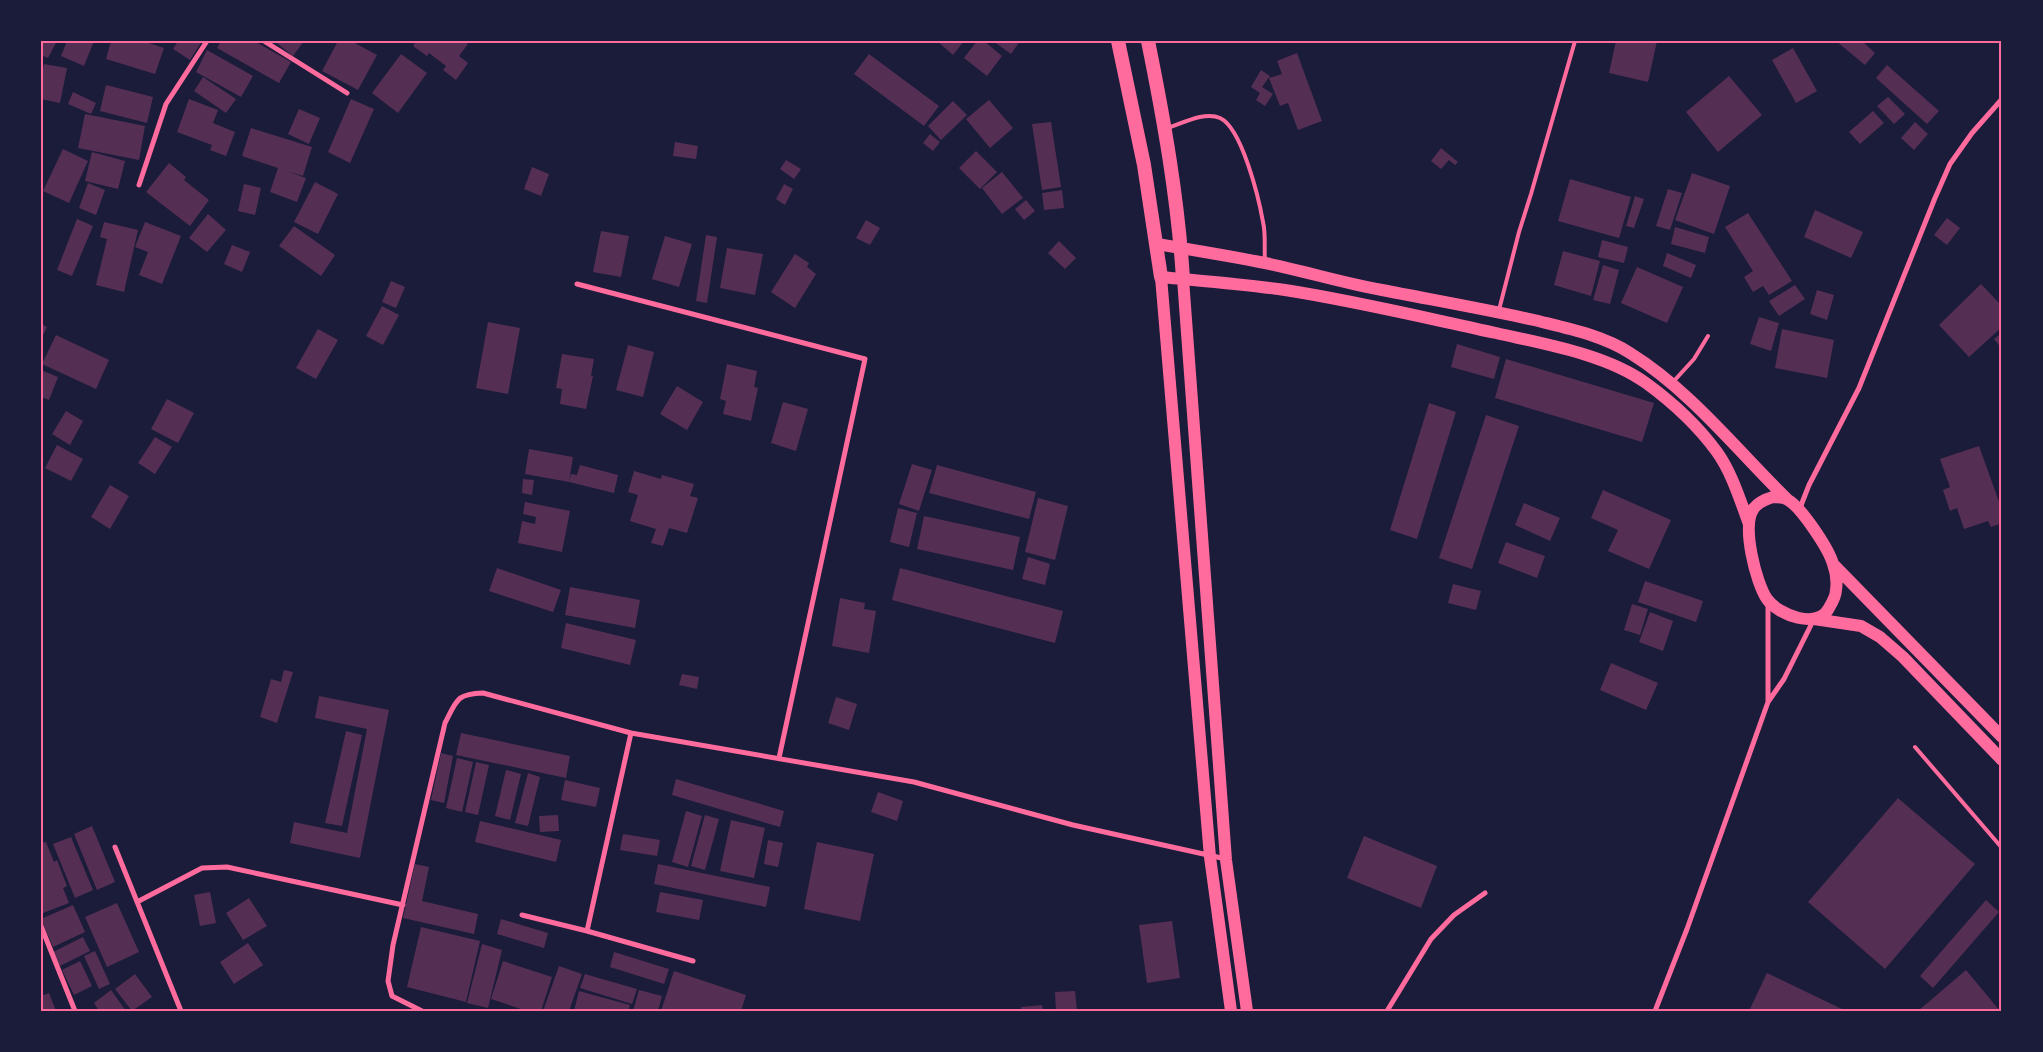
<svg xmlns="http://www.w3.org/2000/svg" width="2043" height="1052" font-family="'Asap Condensed',sans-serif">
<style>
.building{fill:#542f53}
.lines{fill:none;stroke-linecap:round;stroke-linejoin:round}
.service{stroke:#ff6b9d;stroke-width:4}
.minor{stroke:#ff6b9d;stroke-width:5}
.primary{stroke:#ff6b9d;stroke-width:12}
.trunk{stroke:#ff6b9d;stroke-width:14}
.neatline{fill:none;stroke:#ff6b9d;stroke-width:2}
</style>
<rect width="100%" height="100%" fill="#1b1b3a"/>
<!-- building -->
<path class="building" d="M41,41H57L48,58L41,55Z
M67,41H94L84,66L61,56Z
M111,41H143L164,48L155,74L106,59Z
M178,41H202L190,60L173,49Z
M221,41H254L291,62L279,83L217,48Z
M274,41H304L293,56Z
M338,41H351L377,55L358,90L322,71Z
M416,41H465L468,44L459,56L468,63L456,80L443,70L446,66L429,53L427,56L413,46Z
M937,41H964L953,55Z
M977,41H984L1002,56L987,76L964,58Z
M993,41H1020L1011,54Z
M1616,41H1657L1648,82L1609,73Z
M1836,41H1862L1875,53L1865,65Z
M1793,48L1817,91L1796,103L1772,60Z
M207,50L253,76L241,97L196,72Z
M1297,53L1322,121L1298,130L1288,103L1280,106L1269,78L1282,74L1277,61Z
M401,54L427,73L398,113L372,93Z
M869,54L939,106L924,126L854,74Z
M44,64L67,68L60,103L41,99V78Z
M1887,65L1939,111L1927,124L1876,78Z
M1261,70L1270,76L1262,87L1273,94L1265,106L1256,100L1260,93L1251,87Z
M1729,76L1762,115L1718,152L1686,112Z
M203,77L236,99L226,113L194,91Z
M106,85L153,97L147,123L100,111Z
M73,92L96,103L91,114L68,104Z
M1888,97L1905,114L1894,124L1877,106Z
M189,99L218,110L213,123L235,132L226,156L210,150L212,145L177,132Z
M351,99L374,109L350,163L328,152Z
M989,100L1013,128L990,148L966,119Z
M953,101L967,115L941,140L928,126Z
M299,109L320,118L309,144L288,134Z
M1873,111L1884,123L1860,144L1849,132Z
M85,114L145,126L139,160L78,148Z
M1051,122L1061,187L1042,190L1032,124Z
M1915,122L1928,134L1914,150L1901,138Z
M251,128L312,147L303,176L286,171L306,178L297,202L270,192L278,168L242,156Z
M930,134L940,142L933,151L923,143Z
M675,142L698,146L696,159L673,156Z
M1441,148L1458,162L1455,165L1449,160L1441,169L1431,161Z
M63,149L88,161L69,203L43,191Z
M976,151L997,172L980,189L959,168Z
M92,152L125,161L118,189L85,181Z
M786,160L801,169L794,179L780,169Z
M169,163L186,177L184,180L209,200L190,226L146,192Z
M532,167L549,174L541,196L524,189Z
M1002,172L1023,198L1002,214L982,188Z
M1692,173L1730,186L1714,234L1675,220Z
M1570,179L1631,197L1619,238L1558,221Z
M315,182L338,194L318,234L294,222Z
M88,183L105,190L96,215L79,208Z
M244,184L261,188L255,215L238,211Z
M784,184L793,189L785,205L776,199Z
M1668,189L1682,193L1670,230L1656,226Z
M1062,190L1064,208L1044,210L1042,193Z
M1635,196L1644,199L1634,228L1626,226Z
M1026,200L1035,211L1024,220L1015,209Z
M1815,210L1863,232L1851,258L1804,237Z
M1748,213L1792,281L1769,295L1763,286L1753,292L1744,277L1753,271L1725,227Z
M208,214L226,230L207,252L189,238Z
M1947,218L1960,228L1947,245L1934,235Z
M77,219L93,226L72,276L57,270Z
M866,220L880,228L870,245L856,238Z
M104,222L138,230L124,292L96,285L107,239L100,237Z
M145,222L181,236L162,284L139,275L148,252L135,247Z
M294,226L335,255L321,276L279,246Z
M1675,227L1709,237L1705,253L1671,244Z
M601,231L629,236L621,277L593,272Z
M706,235L717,237L707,303L696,301Z
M665,236L692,244L679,287L652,279Z
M1602,240L1628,247L1624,263L1598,257Z
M1059,241L1076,258L1065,269L1048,253Z
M232,245L250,252L242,272L224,264Z
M727,248L763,254L755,295L720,288Z
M1563,251L1600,261L1591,296L1554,285Z
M1667,253L1696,265L1691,278L1663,266Z
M795,254L809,263L807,267L816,274L795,308L771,292Z
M1603,265L1619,270L1610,304L1593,300Z
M1637,267L1683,287L1667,323L1621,303Z
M391,281L405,287L396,308L382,302Z
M1981,284L2002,306V327L1969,357L1939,325Z
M1795,285L1805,299L1779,316L1769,301Z
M1817,290L1834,295L1827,320L1810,314Z
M382,306L399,315L383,345L366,336Z
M1759,317L1779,323L1771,351L1750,344Z
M488,322L520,328L508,394L476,388Z
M41,324L47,327L41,339Z
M318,329L338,340L316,379L296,368Z
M1782,329L1834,340L1827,378L1775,368Z
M2002,333V349L1994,339Z
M56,335L109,360L96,389L42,364Z
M1457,344L1500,357L1494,379L1451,367Z
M628,345L654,352L643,397L616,390Z
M562,354L594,359L591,376H593L586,409L560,404L562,389L556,388Z
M1506,359L1654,403L1642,442L1495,398Z
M727,364L757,371L754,387L758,388L751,421L723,414L726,401L720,399Z
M41,370L58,377L49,400L41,397Z
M677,386L703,402L687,430L660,414Z
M167,399L194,413L178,443L151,429Z
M783,402L808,409L796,451L771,443Z
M1429,403L1456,412L1417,539L1390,530Z
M66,411L83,421L70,445L52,434Z
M1486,415L1519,426L1472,569L1439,558Z
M155,437L172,447L155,474L138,463Z
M57,445L83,459L71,481L45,468Z
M1979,446L2002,510V523L1991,527L1988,521L1964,529L1957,508L1950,511L1943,490L1950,487L1940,459Z
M529,449L573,457L569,482L525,474Z
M912,464L932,470L919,511L899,504Z
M580,465L618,475L614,493L569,482L571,474L577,475Z
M937,465L1036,492L1029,519L929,493Z
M634,471L661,479L662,475L694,484L690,496L698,498L687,533L669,528L663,546L651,543L656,529L630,521L638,495L628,492Z
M523,479L534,480L532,495L522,493Z
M110,485L129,496L110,529L91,517Z
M1603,490L1671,520L1649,569L1608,551L1618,530L1591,518Z
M1038,498L1068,506L1055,560L1025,552Z
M525,502L570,511L562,552L518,543L522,521L535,524L536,517L523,514Z
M1524,503L1560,518L1550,541L1515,525Z
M898,508L917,513L909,547L890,542Z
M924,516L1020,537L1013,570L917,549Z
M1506,542L1545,556L1537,578L1498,563Z
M1028,557L1050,564L1045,585L1022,579Z
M497,568L561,590L553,612L489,591Z
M900,568L1063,611L1055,643L892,600Z
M1645,581L1703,601L1696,622L1638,602Z
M1453,584L1481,591L1476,610L1448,603Z
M570,587L640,600L635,628L565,615Z
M840,598L865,603L864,609L876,611L869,653L832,646Z
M1632,604L1648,609L1640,635L1624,630Z
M1650,612L1673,621L1663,651L1639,642Z
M566,623L636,640L630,665L561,648Z
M1611,663L1658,683L1646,710L1600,690Z
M284,670L293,672L277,723L260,717L271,679L281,682Z
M682,674L699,677L697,689L679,685Z
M319,696L389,710L360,858L290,843L294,822L347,833L367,729L315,718Z
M836,697L857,704L849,730L828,723Z
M346,731L362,735L342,826L325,823Z
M461,733L570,756L566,778L456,755Z
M441,753L453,756L444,803L431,800Z
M457,758L473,762L462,812L446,808Z
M476,762L489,765L478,815L465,812Z
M506,770L521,774L510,820L495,816Z
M528,773L540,777L528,826L515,823Z
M676,779L784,811L780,827L672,795Z
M565,780L600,788L596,807L561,800Z
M878,792L903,801L897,821L871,812Z
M1898,798L1975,864L1885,969L1808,902Z
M686,811L702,816L688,867L672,862Z
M558,815L559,831L540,832L539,816Z
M705,815L719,819L705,870L691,866Z
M731,820L765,828L754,878L720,871Z
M480,821L561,840L556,862L475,842Z
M92,826L115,882L97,890L74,834Z
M623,834L660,840L657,856L620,850Z
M1364,836L1437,866L1421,908L1347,878Z
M71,837L93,890L75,898L53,844Z
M768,840L783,843L778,867L764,864Z
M46,842L54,862L57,860L67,886L63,888L69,903L43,913L41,909V843Z
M817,842L874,854L860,921L804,909Z
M415,864L429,867L422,901L478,914L474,934L403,918Z
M658,864L770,887L766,907L654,884Z
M210,892L216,923L200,926L194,895Z
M660,892L703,900L699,920L656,912Z
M249,898L267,926L243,940L226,913Z
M1986,900L1999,912L1933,988L1920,976Z
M117,903L139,952L107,967L85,917Z
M73,905L85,932L53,947L41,919Z
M501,919L548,933L544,948L497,934Z
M1172,921L1180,978L1147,983L1139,925Z
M421,927L480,941L466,1002L407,987Z
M83,937L90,951L60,966L53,952Z
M248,943L263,965L234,984L220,962Z
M482,944L502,950L488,1008L467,1003Z
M95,951L110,984L99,989L84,956Z
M614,952L669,969L664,984L610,967Z
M80,961L92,986L74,995L62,970Z
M503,961L552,977L541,1011H527L491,999Z
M559,966L582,974L569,1011H543Z
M1966,970L2000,1011H1918Z
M674,971L746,995L741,1011H661Z
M1767,973L1846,1011H1749Z
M135,974L152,997L132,1011L115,989Z
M585,974L637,989L632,1004L580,988Z
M111,990L126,1011H99L94,1003Z
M639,990L662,996L658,1011H633Z
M579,991L630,1005L628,1011H574Z
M1075,991L1077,1011H1056L1055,992Z
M49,993L56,1011H41V996Z
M1042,1005L1043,1011H1021V1007Z"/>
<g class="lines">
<!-- service -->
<path class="service" d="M1168,128C1183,123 1205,111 1220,118C1242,128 1259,199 1263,222C1266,234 1264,248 1265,261
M1499,310L1519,232L1531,194L1575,41
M1673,382L1694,359L1708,336
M1915,747L2002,848"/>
<!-- minor -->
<path class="minor" d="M264,41L347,93
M139,185L166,104L207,41
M577,284L865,359L779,758
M1800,508L1809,485L1859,388L1935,198L1950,164L1972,133L2002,99
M1768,603V701
M115,847L181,1011
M137,902L202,868L227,867L403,905
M522,915L587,931L693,961
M41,926L75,1011
M587,931L631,733
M422,1011L392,996L388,981L393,945L445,723C457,700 456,694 483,693L631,733L914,782L1073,825L1226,859
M1387,1011L1431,939L1454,915L1485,893
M1655,1011L1687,929L1768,702L1784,679L1814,619"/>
<!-- primary -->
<path class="primary" d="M1157,244C1193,250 1229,256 1265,263C1304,271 1343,283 1382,290C1433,300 1484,309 1534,320C1566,328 1602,335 1630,353C1691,391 1736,449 1787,499
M1183,279L1226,860L1247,1011
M1773,497C1778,497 1784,497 1788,500C1801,507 1829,549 1833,564C1836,572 1837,583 1836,590C1836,596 1832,603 1829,608C1818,630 1778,615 1767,599C1756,583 1741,525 1754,508C1759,502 1766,499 1773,497Z
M1833,564L2002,737
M1814,619L1861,626L1880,637L1903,657L2002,760
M1231,1011L1210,857L1161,277C1203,281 1244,284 1285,290C1356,301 1426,318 1496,333C1544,344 1606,354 1646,383C1672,402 1698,426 1717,452C1732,473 1740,500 1749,524"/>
<!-- trunk -->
<path class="trunk" d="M1118,41L1144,165L1161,277
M1148,41C1164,120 1178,199 1183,279"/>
</g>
<!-- border -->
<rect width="2043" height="1052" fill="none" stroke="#1b1b3a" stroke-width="85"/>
<rect x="42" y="42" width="1958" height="968" class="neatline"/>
</svg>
